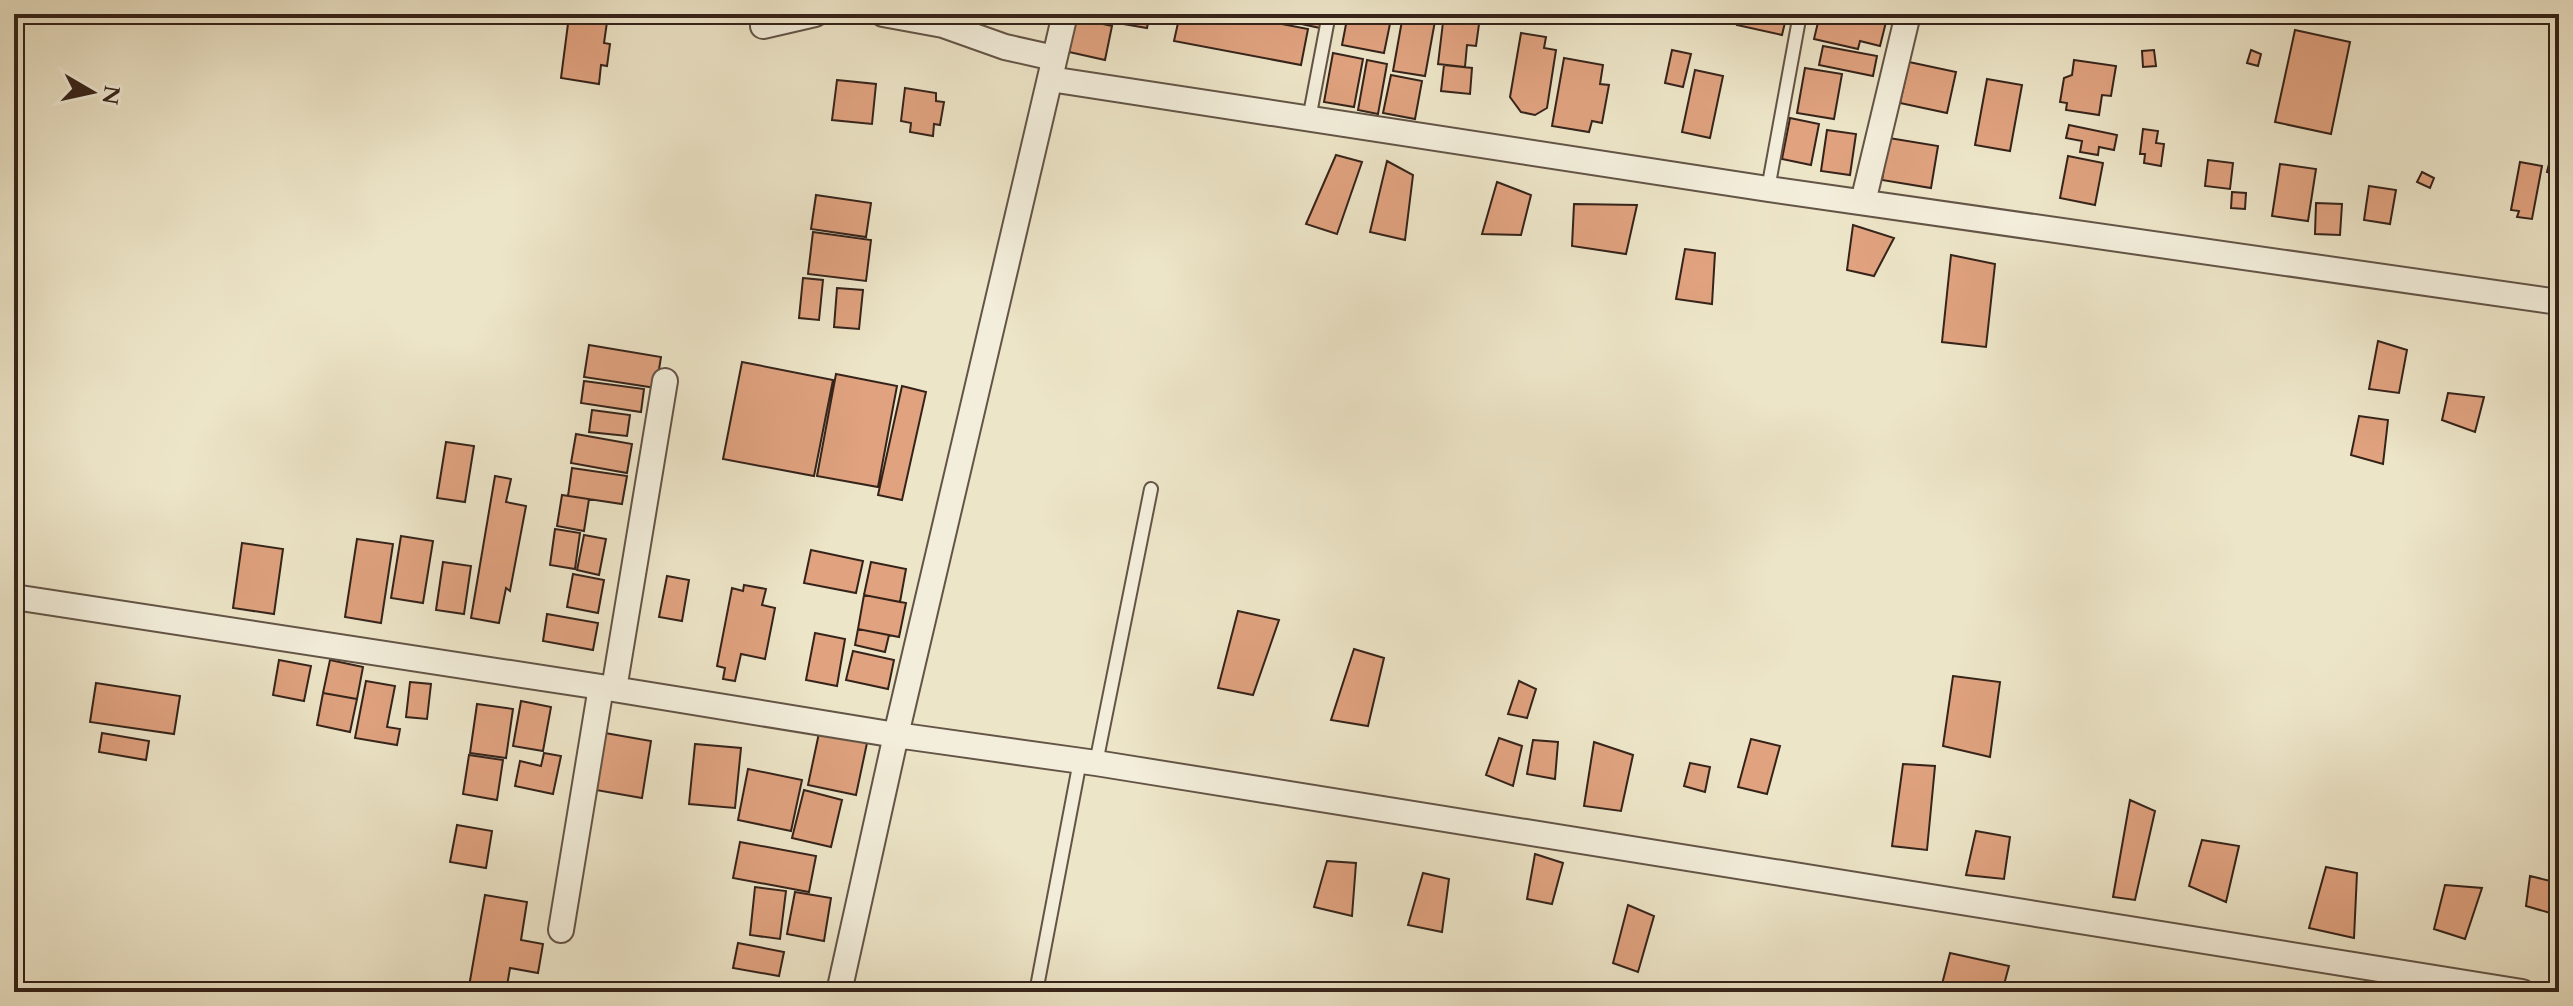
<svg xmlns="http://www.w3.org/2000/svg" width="2573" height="1006" font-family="Cardo,serif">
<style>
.building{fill:#e0a27f;stroke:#35231a;stroke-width:2}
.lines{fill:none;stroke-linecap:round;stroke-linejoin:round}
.lane-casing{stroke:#635446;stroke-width:16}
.street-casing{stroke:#635446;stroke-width:28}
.lane{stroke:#f3eedb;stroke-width:12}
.street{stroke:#f3eedb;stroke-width:24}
</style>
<rect width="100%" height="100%" fill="#ede5c8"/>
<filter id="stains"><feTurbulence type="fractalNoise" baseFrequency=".0025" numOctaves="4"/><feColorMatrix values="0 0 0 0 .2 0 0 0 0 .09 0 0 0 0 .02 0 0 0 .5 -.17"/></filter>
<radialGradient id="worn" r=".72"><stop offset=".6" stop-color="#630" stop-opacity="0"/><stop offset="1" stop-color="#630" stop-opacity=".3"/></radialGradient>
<!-- building -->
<path class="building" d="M1089,14H1118L1117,20Z
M1125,14H1150L1147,28L1123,24Z
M1180,14H1229L1308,29L1301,65L1174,41Z
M1294,14H1322L1320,28L1292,22Z
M1348,14H1392L1384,53L1342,45Z
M1444,14L1480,17L1476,46L1467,45L1465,67L1438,64Z
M1740,14H1787L1782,35L1737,25Z
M1820,14H1855L1886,22L1880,46L1860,41L1858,49L1814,39Z
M1403,15L1435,21L1425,76L1393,71Z
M569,16L607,22L604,43L610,44L607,66L601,65L599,84L561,78Z
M1076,18L1112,26L1105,60L1069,52Z
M2295,30L2350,42L2331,134L2275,122Z
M1521,33L1546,37L1544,48L1556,50L1547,108L1535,115L1521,112L1510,97Z
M1823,46L1877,56L1873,76L1819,65Z
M1672,50L1691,54L1683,87L1665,83Z
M2154,50L2156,66L2143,67L2142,51Z
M2251,50L2261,54L2258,66L2247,63Z
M1333,53L1363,59L1354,107L1324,102Z
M1564,58L1603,65L1600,84L1609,85L1602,123L1592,121L1589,132L1552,126Z
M1367,60L1387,64L1378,114L1358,110Z
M2074,60L2116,66L2111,96L2102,95L2099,115L2066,110L2067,103L2060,102L2064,78L2072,75Z
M1909,62L1956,72L1947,113L1900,103Z
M1444,65L1472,68L1470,94L1441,91Z
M1805,68L1842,74L1834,119L1797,113Z
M1695,70L1723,76L1710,138L1682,132Z
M1391,75L1422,81L1415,119L1383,113Z
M1987,79L2022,85L2010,151L1975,145Z
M837,80L876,84L872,124L832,120Z
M905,88L936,93V101L944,102L940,125L934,124L933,136L910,132L911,123L901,121Z
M1790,118L1819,124L1811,165L1782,159Z
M2069,125L2117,135L2114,150L2099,147L2098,155L2080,152L2082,141L2066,138Z
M2143,129L2158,131L2156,143L2164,144L2161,166L2144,163L2145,154H2140Z
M1827,130L1856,134L1850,175L1821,171Z
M1889,138L1938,146L1931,188L1882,180Z
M1336,155L1362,162L1337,234L1306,224Z
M2068,156L2103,163L2095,205L2060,198Z
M2551,156L2559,158V175L2547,172Z
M2208,160L2233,163L2230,189L2205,186Z
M1387,161L1413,175L1405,240L1370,232Z
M2520,162L2542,166L2532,219L2517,217L2519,211L2511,210Z
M2280,164L2316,169L2308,221L2272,216Z
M2422,172L2434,178L2430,188L2417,182Z
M1497,182L1531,195L1521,235L1482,234Z
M2369,186L2396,190L2390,224L2364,220Z
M2232,192L2246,193L2245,209L2231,208Z
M816,195L871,203L866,237L811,229Z
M2316,203L2342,204L2340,235L2315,234Z
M1574,204L1637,205L1626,254L1572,246Z
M1853,225L1894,238L1874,276L1847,270Z
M813,232L871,240L866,281L808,274Z
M1685,249L1715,253L1712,304L1676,299Z
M1951,255L1995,264L1986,347L1942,342Z
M803,278L823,280L819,320L799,318Z
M837,288L863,290L859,329L834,327Z
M2378,341L2407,350L2399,393L2369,389Z
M589,345L661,357L656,388L584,377Z
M742,362L833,380L814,476L723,459Z
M836,374L897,386L878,487L817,476Z
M584,381L644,389L641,412L581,403Z
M902,386L926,392L902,500L878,495Z
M2448,393L2484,397L2475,432L2442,420Z
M592,410L630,415L627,436L589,432Z
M2359,416L2388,420L2383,464L2351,455Z
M576,434L632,444L627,473L571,463Z
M446,442L474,446L465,502L437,498Z
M572,468L627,476L622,504L568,496Z
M495,476L511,479L506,502L526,506L510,591L506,588L499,623L471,618Z
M562,495L589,499L584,531L557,526Z
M555,529L580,533L575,569L550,565Z
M584,535L606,539L599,575L577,570Z
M401,536L433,541L423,603L391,598Z
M357,539L393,544L381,623L345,617Z
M242,543L283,549L274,614L233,608Z
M811,550L863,561L856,593L804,583Z
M443,562L471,566L464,614L436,610Z
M871,562L906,569L900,602L864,595Z
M573,574L604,580L598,613L567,607Z
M667,576L689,580L682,621L659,617Z
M744,585L766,589L762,605L775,608L765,659L741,654L735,681L723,679L725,668L717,666L732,588L743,591Z
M864,595L906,603L899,637L858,629Z
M1238,611L1279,620L1253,695L1218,688Z
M547,614L598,623L593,650L543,641Z
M858,629L889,635L885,652L855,645Z
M815,633L845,639L837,686L806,680Z
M1354,649L1384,658L1368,726L1331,720Z
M853,651L894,660L888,689L846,680Z
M279,660L311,666L304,701L273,695Z
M330,660L363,667L357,699L323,693Z
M1953,676L2000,682L1990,757L1943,746Z
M366,681L395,686L387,727L400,729L397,745L355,738Z
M1519,681L1536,689L1527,718L1508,714Z
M410,682L431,684L427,719L406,717Z
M96,683L180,696L174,734L90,722Z
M323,693L357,699L350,732L317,725Z
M521,701L551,707L543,751L513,746Z
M477,704L513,709L506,758L470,753Z
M102,733L149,741L146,760L99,752Z
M605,733L651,741L642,798L596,790Z
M819,733L867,743L856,795L808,785Z
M1499,738L1522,746L1513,786L1486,775Z
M1751,739L1780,746L1767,794L1738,787Z
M1533,740L1558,742L1555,779L1527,774Z
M1594,742L1633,755L1621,811L1584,806Z
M695,744L741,748L735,808L689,804Z
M544,753L561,756L553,794L515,786L520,761L541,766Z
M469,755L503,760L497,800L463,794Z
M1690,763L1710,767L1705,792L1684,786Z
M1903,764L1935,766L1927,850L1892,846Z
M748,769L802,780L791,831L738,820Z
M804,790L842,800L831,847L792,838Z
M2130,800L2155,811L2135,900L2113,897Z
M457,825L492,831L486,868L450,862Z
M1976,831L2010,837L2004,879L1966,875Z
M2202,840L2239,846L2226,902L2189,886Z
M740,842L816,856L809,892L733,878Z
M1535,854L1563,863L1552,904L1527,899Z
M1327,861L1356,863L1352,916L1314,907Z
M2326,867L2357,873L2354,938L2309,928Z
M1423,873L1449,879L1442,932L1408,925Z
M2530,876L2559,883L2557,915L2526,906Z
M2445,885L2482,888L2465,939L2434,929Z
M755,887L786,891L780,939L750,935Z
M795,892L831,898L824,941L787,934Z
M485,895L527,902L521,940L543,944L538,973L510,968L506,992H468Z
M1628,905L1654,916L1638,972L1613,963Z
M738,943L784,952L779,976L733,968Z
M1950,953L2009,966L2002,992H1940Z
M14,954L23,955L18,991L14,990Z
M303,984L319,988L318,992H302Z
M387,985L414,990L413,992H386Z"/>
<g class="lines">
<!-- lane casing -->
<g class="lane-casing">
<path id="lane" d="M1309,119L1329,14
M1768,189L1800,14
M1096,763L1151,489
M1036,992L1080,761"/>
</g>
<!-- street casing -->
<g class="street-casing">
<path id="street" d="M883,14L943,25L1005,47L1054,58
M763,26L815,14
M1050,79L1768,189L2559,302
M1863,202L1908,14
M14,597L601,687L896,735L1096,763L2522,992
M614,689L665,381
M561,930L601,687
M839,992L896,735L1065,14"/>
</g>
<!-- lane -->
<use href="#lane" class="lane"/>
<!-- street -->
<use href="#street" class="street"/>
</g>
<!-- margin -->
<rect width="2573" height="1006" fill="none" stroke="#ede5c8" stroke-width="48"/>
<rect x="16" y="16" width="2541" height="974" fill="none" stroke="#35231a" stroke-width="4"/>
<rect x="24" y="24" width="2525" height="958" fill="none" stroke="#35231a" stroke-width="2"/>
<!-- north arrow -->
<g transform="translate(92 92) rotate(99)" stroke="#f3eedb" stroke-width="6" paint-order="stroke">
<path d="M0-6L14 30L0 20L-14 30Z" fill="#35231a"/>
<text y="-12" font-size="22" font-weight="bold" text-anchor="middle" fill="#35231a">N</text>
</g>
<rect width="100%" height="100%" filter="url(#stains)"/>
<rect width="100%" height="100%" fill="url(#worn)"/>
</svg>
